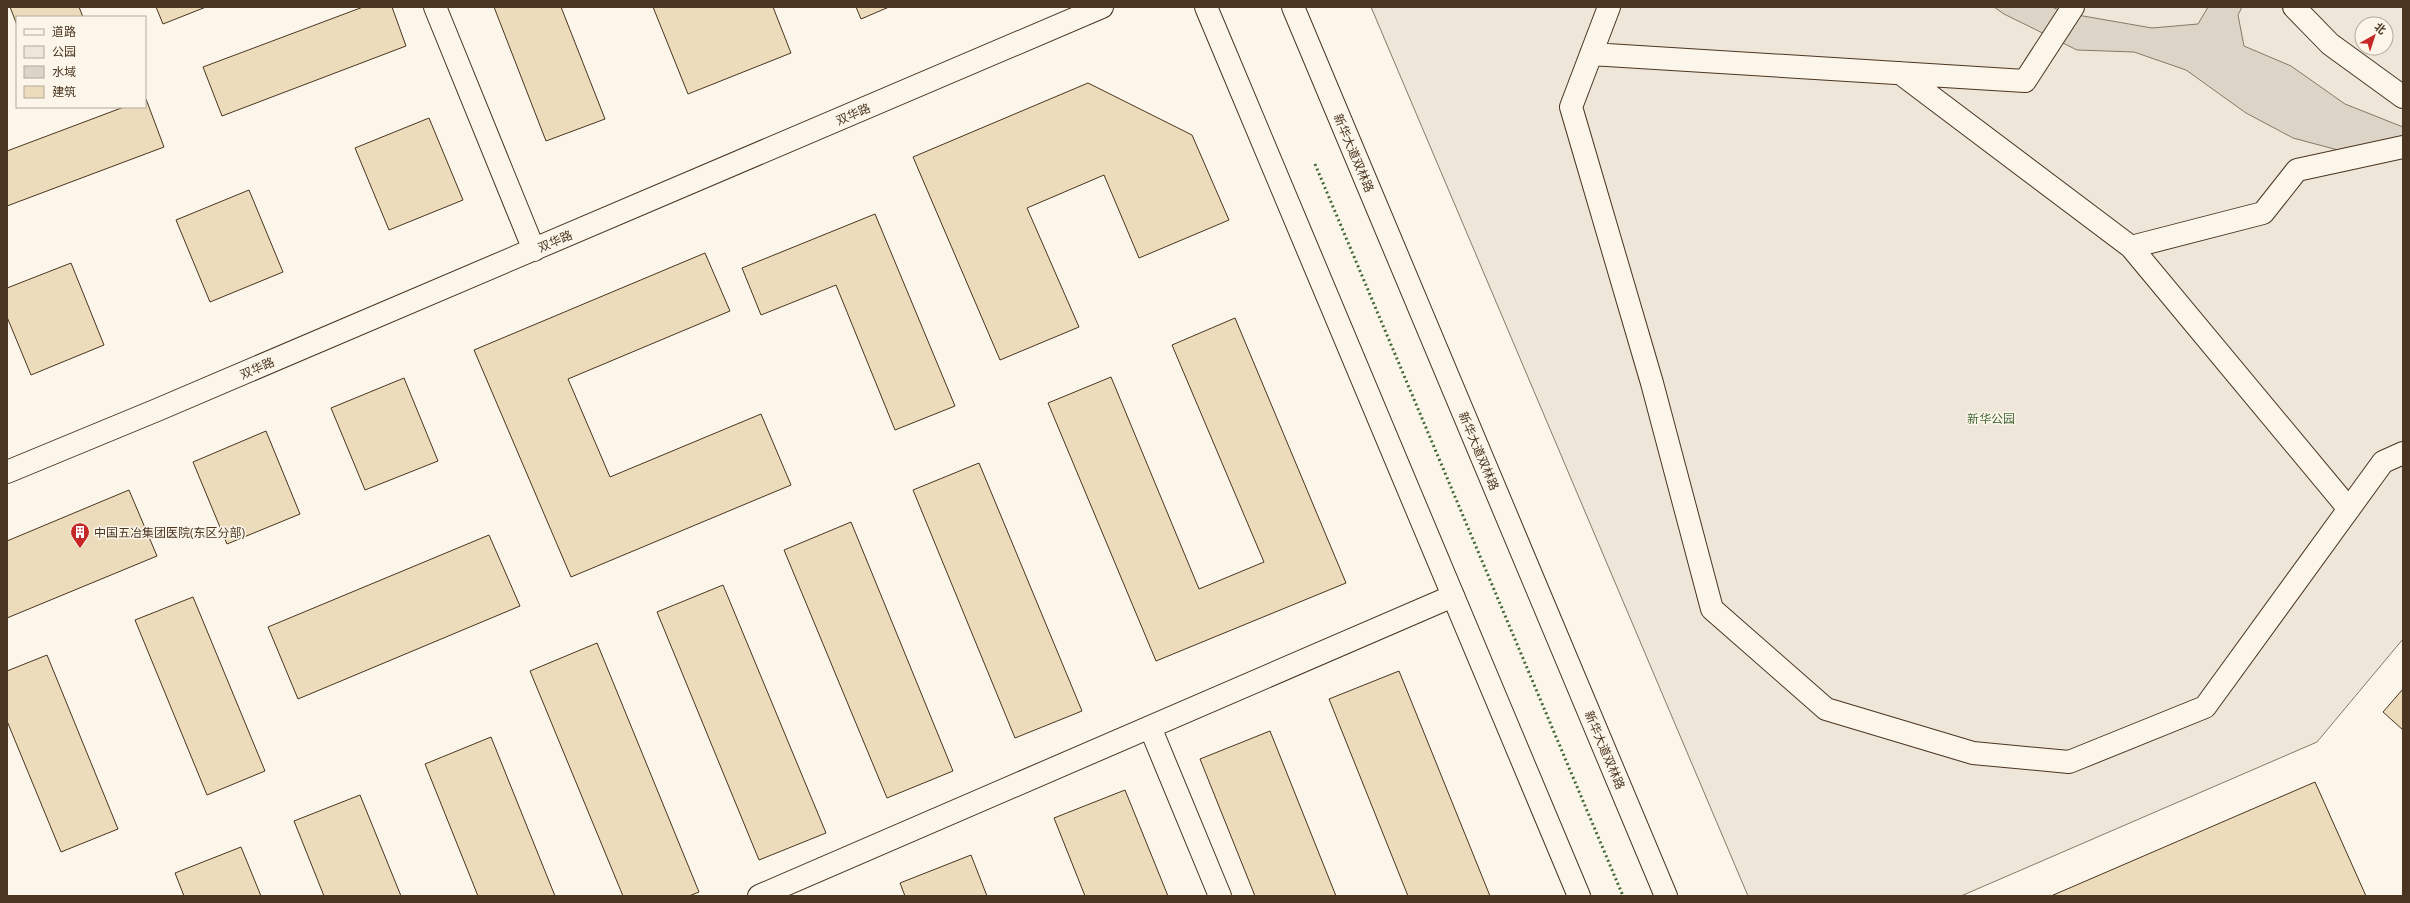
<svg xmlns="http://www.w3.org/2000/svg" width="2410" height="903" font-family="'Open Sans','Noto Sans SC',sans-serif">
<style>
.green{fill:#ede6d9;stroke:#887966;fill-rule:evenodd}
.water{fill:#dcd4c6;stroke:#887966}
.building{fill:#ecdcbc;stroke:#4a3520}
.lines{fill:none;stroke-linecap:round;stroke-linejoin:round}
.minor-casing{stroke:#4a3520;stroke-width:24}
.major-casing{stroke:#4a3520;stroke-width:24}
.minor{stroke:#fbf6e9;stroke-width:22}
.major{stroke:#fbf6e9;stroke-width:22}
.hedge{stroke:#436837;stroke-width:3;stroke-dasharray:2 3;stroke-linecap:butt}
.labels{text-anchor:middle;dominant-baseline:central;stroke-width:3;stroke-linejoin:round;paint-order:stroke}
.street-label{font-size:12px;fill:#4a3520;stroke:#fbf6e9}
.park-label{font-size:12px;fill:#436837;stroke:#fbf6e9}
.poi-label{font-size:12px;fill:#4a3520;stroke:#fbf6e9;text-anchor:start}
</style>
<rect width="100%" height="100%" fill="#fbf6e9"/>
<!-- green -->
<path class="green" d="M1371,7H2403V639L2317,742L1961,896H1748ZM2362,24H2386V48H2362Z"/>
<!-- water -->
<path class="water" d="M1994,7H2052L2066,13L2152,28L2198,24L2208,7H2242L2238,15L2244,46L2291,66L2345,104L2403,127V153L2379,161L2293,138L2246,113L2186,70L2134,52L2077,50L2004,14Z"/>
<!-- building -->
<path class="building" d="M10,7H79L83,17H17V25Z
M156,7H206L163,24Z
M363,7H392L406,46L222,116L203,67Z
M494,7H561L605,119L546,141Z
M653,7H773L791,53L688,94Z
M856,7H889L861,19Z
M1088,83L1192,135L1229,220L1139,258L1104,175L1027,208L1079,327L1000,360L913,157Z
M146,99L164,147L7,206V151L124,107H145Z
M429,118L463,200L389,230L355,148Z
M249,190L283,272L210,302L176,220Z
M875,214L955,406L895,430L836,285L761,315L742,268Z
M705,253L730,311L568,379L610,477L761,414L791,485L571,577L474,350Z
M71,263L104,345L31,375L7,317V288Z
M1235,318L1346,583L1156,661L1048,403L1111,377L1199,589L1264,562L1172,345Z
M404,378L438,461L365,490L331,408Z
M266,431L300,514L227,544L193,462Z
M979,463L1082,711L1015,738L913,490Z
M129,490L157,556L7,618V541Z
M851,522L953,771L887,798L784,550Z
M489,535L520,606L298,699L268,627Z
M723,585L826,833L759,860L657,612Z
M193,597L265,771L207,795L135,620Z
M597,643L699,892L689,896H623L530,671Z
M47,655L118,829L61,852L7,721V671Z
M1399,671L1490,896H1408L1329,699Z
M2403,689V730L2383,712Z
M1270,731L1336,896H1255L1200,759Z
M491,737L555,896H478L425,764Z
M2315,782L2366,896H2051Z
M1125,790L1168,896H1085L1054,818Z
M360,795L401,896H324L294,821Z
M241,847L261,896H184L175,873Z
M971,855L987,896H905L900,883Z"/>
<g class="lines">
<!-- minor casing -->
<g class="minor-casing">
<path id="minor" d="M435,7L534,250
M1609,7L1571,107L1652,383L1712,609L1826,709L1973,753L2069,762L2205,707L2383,462L2403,453
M2294,7L2330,44L2403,97
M1591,54L2025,81L2073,7
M1900,73L2131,247
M7,472L157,410L1102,7
M2349,509L2131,247L2263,213L2297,170L2403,147
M1150,727L1220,896
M759,896L1453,596"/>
</g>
<!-- major casing -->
<g class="major-casing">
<path id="major" d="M1206,7L1579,896
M1293,7L1666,896"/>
</g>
<!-- minor -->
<use href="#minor" class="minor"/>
<!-- major -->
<use href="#major" class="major"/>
<!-- hedge -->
<path class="hedge" d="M1315,164L1623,896"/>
</g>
<!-- icons -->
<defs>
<g id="building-pin" transform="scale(1)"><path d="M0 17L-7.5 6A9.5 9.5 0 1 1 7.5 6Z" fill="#c62828" stroke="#fbf6e9"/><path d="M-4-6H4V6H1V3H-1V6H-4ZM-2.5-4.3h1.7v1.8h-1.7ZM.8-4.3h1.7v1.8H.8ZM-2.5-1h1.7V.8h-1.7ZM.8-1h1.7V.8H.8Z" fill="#fff"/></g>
</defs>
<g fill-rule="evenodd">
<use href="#building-pin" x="80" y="532"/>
</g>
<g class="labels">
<!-- street labels -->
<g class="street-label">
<text transform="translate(853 114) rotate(-23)">双华路</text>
<text transform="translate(1354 153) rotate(67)">新华大道双林路</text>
<text transform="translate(555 241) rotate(-23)">双华路</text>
<text transform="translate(257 368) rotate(-23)">双华路</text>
<text transform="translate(1479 451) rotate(67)">新华大道双林路</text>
<text transform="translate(1605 750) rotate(67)">新华大道双林路</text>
</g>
<!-- park labels -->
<g class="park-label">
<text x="1991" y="418">新华公园</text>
</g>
<!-- poi labels -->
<g class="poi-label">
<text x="94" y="532">中国五冶集团医院(东区分部)</text>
</g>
</g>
<!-- border -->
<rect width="2410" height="903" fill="none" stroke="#4a3520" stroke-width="16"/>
<!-- legend -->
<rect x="16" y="16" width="130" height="92" fill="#fbf6e9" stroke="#b4a999"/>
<rect x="24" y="29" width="20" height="6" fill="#fbf6e9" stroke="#b4a999"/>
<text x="52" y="36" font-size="12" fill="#4a3520">道路</text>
<rect x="24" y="46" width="20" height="12" fill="#ede6d9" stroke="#b4a999"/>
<text x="52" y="56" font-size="12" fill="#4a3520">公园</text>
<rect x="24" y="66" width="20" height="12" fill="#dcd4c6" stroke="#b4a999"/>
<text x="52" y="76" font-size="12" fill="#4a3520">水域</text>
<rect x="24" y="86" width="20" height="12" fill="#ecdcbc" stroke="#b4a999"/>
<text x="52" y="96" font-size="12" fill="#4a3520">建筑</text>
<!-- north arrow -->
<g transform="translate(2374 36) rotate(39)"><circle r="19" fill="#fbf6e9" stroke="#b4a999"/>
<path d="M0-3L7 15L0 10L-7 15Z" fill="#c62828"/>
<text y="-6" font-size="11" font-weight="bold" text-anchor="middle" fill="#4a3520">北</text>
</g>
</svg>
